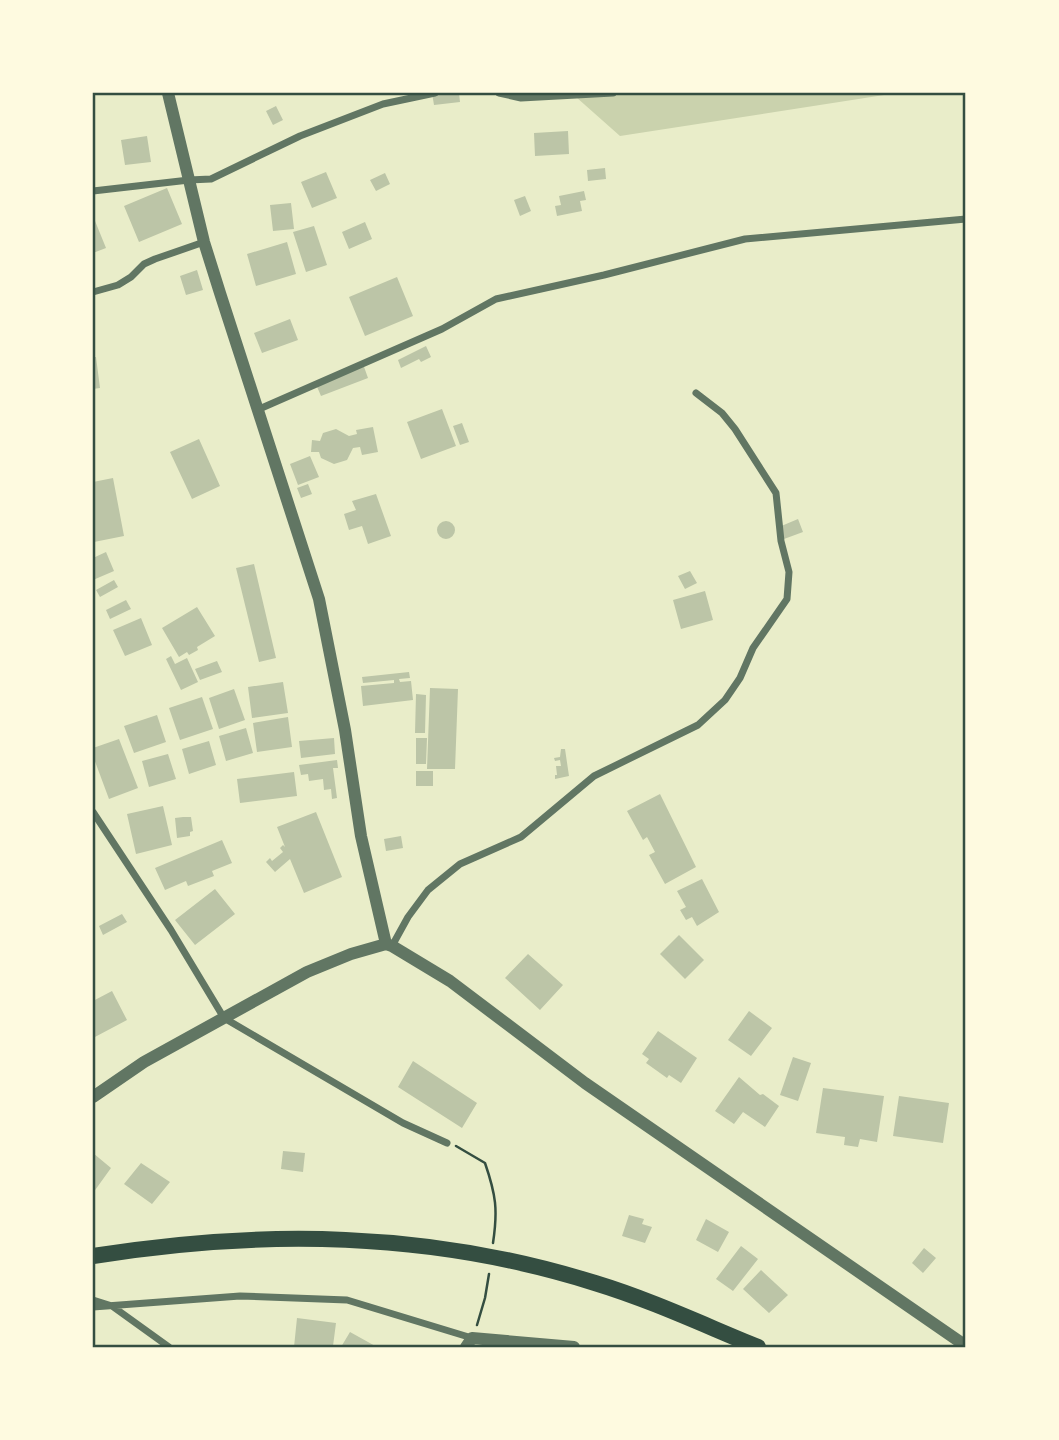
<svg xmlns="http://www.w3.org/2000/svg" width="1059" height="1440" font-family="'Fira Sans Condensed',sans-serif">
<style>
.green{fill:#cad2ad}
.building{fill:#bcc5a7}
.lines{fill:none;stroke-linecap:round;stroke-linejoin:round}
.path{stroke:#344e41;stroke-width:2.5}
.minor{stroke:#617663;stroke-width:7}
.tertiary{stroke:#617663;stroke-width:12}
.trunk{stroke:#344e41;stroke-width:16}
.neatline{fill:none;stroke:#344e41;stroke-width:2.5}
</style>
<rect width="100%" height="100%" fill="#e9edc9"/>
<!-- green -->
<path class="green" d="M566,93H897L620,136L576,97Z"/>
<!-- building -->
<path class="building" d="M432,93H459L460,102L434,105Z
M276,106L283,120L273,125L266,111Z
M568,131L569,154L535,156L534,133Z
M147,136L151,162L125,165L121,140Z
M605,168L606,179L588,181L587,170Z
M326,172L337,198L312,208L301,182Z
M385,173L390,184L376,191L370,180Z
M167,188L182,224L139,242L124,206Z
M584,191L586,200L580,201L582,211L557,216L555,206L561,205L559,196Z
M525,196L531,211L520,216L514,200Z
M291,203L294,229L273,231L270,205Z
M93,216L106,248L93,253Z
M365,222L372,239L349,249L342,232Z
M314,226L327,265L306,272L293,232Z
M287,242L296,274L256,286L247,254Z
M197,270L203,290L186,295L180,276Z
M397,277L413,316L365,336L349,297Z
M290,319L298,340L262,353L254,333Z
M426,346L431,357L421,362L419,359L401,368L398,360Z
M93,357H96L100,388L93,389Z
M363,364L368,378L321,396L315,382Z
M442,409L456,446L421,459L407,422Z
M462,423L469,442L460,445L453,426Z
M373,427L378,452L362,455L360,447L353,448L347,460L334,464L321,458L319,452H311L312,440L320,441L323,433L336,429L349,436L357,434L356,430Z
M199,439L220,486L192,499L170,452Z
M310,456L319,477L298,485L290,464Z
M113,478L124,536L94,542L93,482Z
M308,484L312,494L301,498L297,488Z
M376,494L391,536L368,544L362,526L349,530L344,514L356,510L352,501Z
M798,519L803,532L784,539L779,527Z
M437 530a9 9 0 1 1 18 0a9 9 0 1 1-18 0Z
M106,552L114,571L93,580V558Z
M254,564L276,658L259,662L236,568Z
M690,571L697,583L685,589L678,576Z
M114,580L118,587L100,597L96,590Z
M705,591L713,620L681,629L673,600Z
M126,600L131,609L110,619L106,610Z
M197,607L215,636L197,647L198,650L189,655L187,652L179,657L162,628Z
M141,618L152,645L125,656L113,630Z
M171,656L175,664L187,658L198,682L181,690L166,659Z
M217,661L222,672L200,680L195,669Z
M409,672L410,678L399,679L400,682L411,681L413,700L363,706L361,686L394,683V680L363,683L362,677Z
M283,682L288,713L252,718L248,687Z
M430,688L458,689L455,769H427Z
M234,689L245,720L219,729L209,698Z
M416,694L426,695L425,733H415Z
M202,697L213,729L180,740L169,708Z
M157,715L166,742L134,753L124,726Z
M288,717L292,747L257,752L253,723Z
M246,728L253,753L226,761L219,736Z
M334,738L335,754L301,758L299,741Z
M416,738H427L426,764H416Z
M119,739L138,788L109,799L93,756V748Z
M209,741L216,765L189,774L182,749Z
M561,749H565L569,776L555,779V775H557L556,766H561L560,760L555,761L554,758L560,757Z
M168,754L176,779L149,787L142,761Z
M337,760L338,768H333L337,798L332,799L331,789L324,790L323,779L309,781L308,774L301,775L299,765Z
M416,771H433V786H416Z
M294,772L297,796L240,803L237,779Z
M660,794L696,867L665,884L649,855L655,852L647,837L643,840L627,811Z
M163,806L172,845L136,854L127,814Z
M316,812L342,877L304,893L290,859L275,872L266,862L270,858L272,861L283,852L280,848L283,845L285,847L277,827Z
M183,817H191L193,831L190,832V836L177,838L175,818Z
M401,836L403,848L386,851L384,839Z
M222,840L232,863L212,871L214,876L188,886L186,881L165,890L155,868Z
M702,879L719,912L697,926L692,917L686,920L680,910L686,907L677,891Z
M215,889L235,914L195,945L175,920Z
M122,914L127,922L103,935L99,926Z
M679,935L704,960L685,979L660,954Z
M528,954L563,985L540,1010L505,978Z
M112,991L127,1020L93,1038V1001Z
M749,1011L772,1028L751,1056L728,1040Z
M658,1031L697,1058L681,1083L669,1075L667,1078L646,1063L649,1059L642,1054Z
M793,1057L811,1063L798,1101L780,1095Z
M413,1061L477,1103L462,1128L398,1087Z
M739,1077L760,1095L763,1094L779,1106L765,1127L743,1112L734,1124L715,1111Z
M823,1088L884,1096L877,1142L860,1139L858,1147L844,1145L845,1137L816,1133Z
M899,1096L949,1103L943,1143L893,1136Z
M283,1151L305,1153L303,1172L281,1169Z
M93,1153L111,1168L93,1193Z
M141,1163L170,1182L152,1204L124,1184Z
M629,1215L644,1219L642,1224L652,1227L645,1243L622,1236Z
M706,1219L729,1232L718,1252L696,1240Z
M741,1246L758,1259L733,1291L716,1279Z
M924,1248L936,1258L923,1273L912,1263Z
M761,1270L788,1295L769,1313L743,1289Z
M297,1318L336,1323L333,1346L294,1347Z
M350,1332L377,1347H341Z"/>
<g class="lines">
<!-- path -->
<path class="path" d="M456,1146L485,1163C496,1195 498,1210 493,1243
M477,1325L485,1298L489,1274"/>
<!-- minor -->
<path class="minor" d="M499,93L521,98L613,93
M93,191L189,180L211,179L300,136L383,104L435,93
M93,292L118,285L131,277L144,264L155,259L204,242
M257,410L442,329L496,299L604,275L745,239L966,219
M93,812L171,930L224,1018L403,1123L447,1143
M392,946L408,917L428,890L460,864L521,837L594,776L698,725L725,700L740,678L753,648L787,599L789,572L781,541L776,493L735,429L722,413L696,393
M93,1300L112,1306L169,1347
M93,1307L240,1296L347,1300L472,1338"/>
<!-- tertiary -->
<path class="tertiary" d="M168,93L204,242L220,293L319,599L345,730L361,836L386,944
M93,1097L144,1062L307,972L351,954L386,944L392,946L450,981L585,1083L966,1346
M466,1347L472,1338L574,1347"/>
<!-- trunk -->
<path class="trunk" d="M93,1256C262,1229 430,1231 595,1283C651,1300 704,1325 758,1347"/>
</g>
<!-- border -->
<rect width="1059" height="1440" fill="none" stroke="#fefae0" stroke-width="189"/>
<rect x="94" y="94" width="870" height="1252" class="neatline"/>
</svg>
